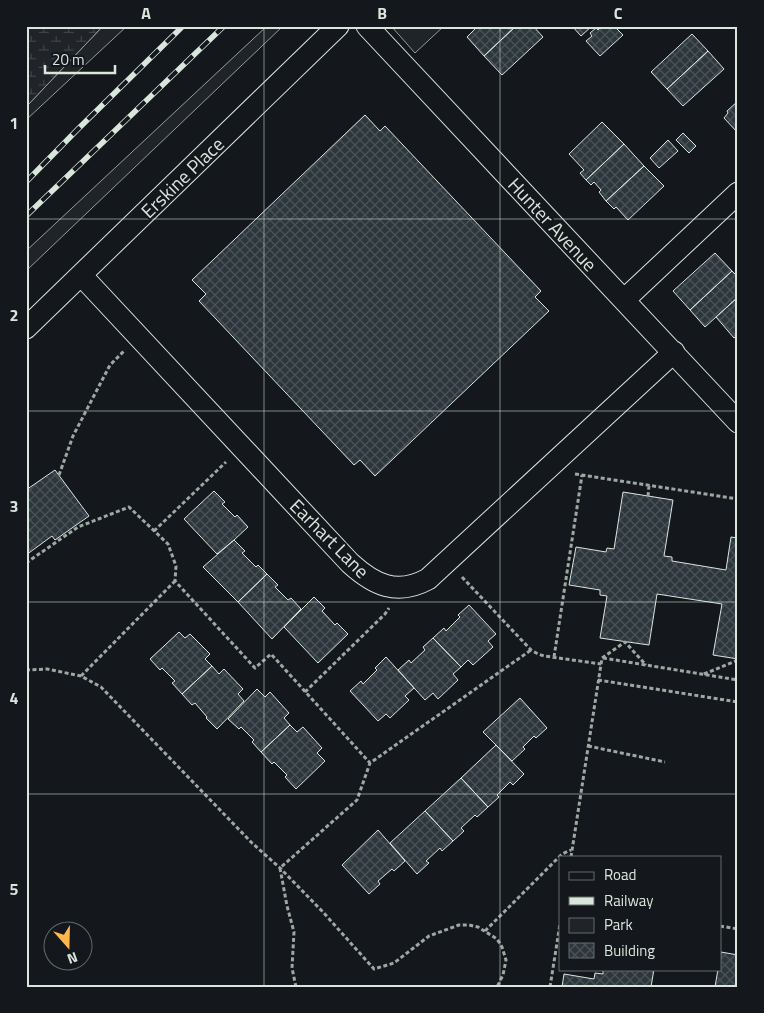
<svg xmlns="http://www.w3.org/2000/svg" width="764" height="1013" font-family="'Titillium Web',sans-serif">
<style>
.green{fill:#202428;stroke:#939e99}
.wetland{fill:url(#wetland-marsh);stroke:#939e99}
.building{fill:url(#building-cross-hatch);stroke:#d8e6dc}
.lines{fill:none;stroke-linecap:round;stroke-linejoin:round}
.street-casing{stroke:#d8e6dc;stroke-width:23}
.path{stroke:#9da8a2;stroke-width:3;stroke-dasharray:4 2.5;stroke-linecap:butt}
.street{stroke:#14181c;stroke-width:21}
.rail-casing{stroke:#d8e6dc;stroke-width:5.5}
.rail{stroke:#14181c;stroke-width:4;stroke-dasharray:11;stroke-linecap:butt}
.grid{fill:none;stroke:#d8e6dc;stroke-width:1;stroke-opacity:0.55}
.labels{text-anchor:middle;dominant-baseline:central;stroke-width:4;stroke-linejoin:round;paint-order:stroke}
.street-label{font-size:19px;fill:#d8e6dc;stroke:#14181c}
.neatline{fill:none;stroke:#d8e6dc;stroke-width:2}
.grid-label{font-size:16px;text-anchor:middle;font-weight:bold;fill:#d8e6dc}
</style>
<defs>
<pattern id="wetland-marsh" width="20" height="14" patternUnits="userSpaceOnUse" patternTransform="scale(1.25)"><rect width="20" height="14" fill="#202428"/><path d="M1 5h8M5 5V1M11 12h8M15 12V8" fill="none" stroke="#404447"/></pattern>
<pattern id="building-cross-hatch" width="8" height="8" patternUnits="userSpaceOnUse" patternTransform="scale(1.25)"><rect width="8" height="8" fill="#2c363c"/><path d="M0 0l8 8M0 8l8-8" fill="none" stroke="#4a5358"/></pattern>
</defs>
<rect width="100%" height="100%" fill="#14181c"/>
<!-- green -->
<path class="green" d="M103,26H127L26,120V107Z
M267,26H283L26,271V251Z
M391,26H444L415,53Z"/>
<!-- wetland -->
<path class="wetland" d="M26,26H103L26,107Z"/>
<!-- building -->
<path class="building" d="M478,26H516L484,56L467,37Z
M516,26H533L543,37L502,75L484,56Z
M572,26H592L581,36Z
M602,26H614L623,35L600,56L586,41L592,36L590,33L596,28L598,30Z
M692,34L708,51L667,89L651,72Z
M708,51L724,69L683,106L667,89Z
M738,101V133L724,118L728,113L727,111Z
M365,115L380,131L385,126L541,291L535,297L549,311L375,476L360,460L354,465L199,301L206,294L192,280Z
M602,122L624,144L586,180L580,173L584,170L569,154Z
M683,133L696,146L689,153L676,140Z
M668,140L678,151L659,168L650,158Z
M624,144L644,166L606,201L599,192L601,190L594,182L591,185L586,180Z
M644,166L664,186L628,220L616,207L614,209L606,201Z
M715,253L732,271L690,310L673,291Z
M732,271L738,277V297L705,327L690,310Z
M738,297V335L734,338L716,317Z
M55,470L89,516L55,540L52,536L26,555V490Z
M214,491L225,502L222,504L235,517L237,515L248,527L234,540L217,554L184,519Z
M623,492L673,500L664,556L672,557V561L726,570L731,537L738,538V659L713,655L722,604L657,594L649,645L600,638L607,596L600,595V590L569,585L576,547L606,552L607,548L614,549Z
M234,540L245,551L242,553L256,567L258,565L267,574L238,602L203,567Z
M267,574L278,585L275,587L288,600L291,598L301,609L272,639L238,602Z
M314,597L325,608L322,611L335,625L337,623L348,634L318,663L284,627Z
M469,605L496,634L488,641L493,647L473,665L468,660L461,667L433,638L444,628L446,631L460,617L458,615Z
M179,632L185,638L190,634L210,654L205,659L212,666L182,694L172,683L175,681L162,668L160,670L150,659Z
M433,638L461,667L453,674L458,680L438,699L433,693L425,700L398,670L409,660L411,663L425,650L423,647Z
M386,657L414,688L405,696L409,700L390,718L386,714L378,721L350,691L361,681L363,684L377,670L375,668Z
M212,666L219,674L224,669L243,689L238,694L244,701L217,729L206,718L207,717L195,703L192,705L182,694Z
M257,689L265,697L270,692L289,713L284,718L290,725L261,752L252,742L254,740L241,727L239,729L228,719Z
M520,698L547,728L536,738L534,736L523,747L525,749L512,761L483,732Z
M290,725L297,732L303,727L322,748L317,753L325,761L296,789L285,777L287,775L274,762L272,764L261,752Z
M496,745L524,774L513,785L510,782L497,795L499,797L488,807L461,778Z
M461,778L488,807L477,817L475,815L461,828L464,831L453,841L425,811Z
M425,811L453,841L442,851L440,848L426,861L429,863L417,874L390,843Z
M378,830L405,861L394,871L392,869L378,881L380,884L369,894L342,865Z
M721,952L738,955V987H715L718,969H720Z
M603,969H654L651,987H562L564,974L594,979L595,973L603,974Z"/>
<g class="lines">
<!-- street casing -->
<g class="street-casing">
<path id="street" d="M367,26L738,422
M81,275L350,563C374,585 397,596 428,579L674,352
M624,300L738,193
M26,328L338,26"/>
</g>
<!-- path -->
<path class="path" d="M575,474L738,499
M59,475L73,436L110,365L124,351
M648,496L649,485
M154,531L226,462
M26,563L78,527L129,507L168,544L176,566L175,581L255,668L271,654L370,763
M462,577L531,650L538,654L544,656L601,664
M554,657L582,475
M603,658L738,680
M26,670L47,669L81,676L101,687L252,843L280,868L322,911L374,969L394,963L429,936L459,925H469L478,927L497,939L502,947L506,960L503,975L497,987
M704,674L738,660
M81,676L175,581
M598,680L738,702
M305,692L385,614L389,608
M588,746L665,762
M571,857L602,658L625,642L646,665
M720,926L738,929
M485,931L562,854L571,850
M296,987L292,968L294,932L287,906L280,868L357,800L370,763L531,650
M550,987L560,924"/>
<!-- street -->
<use href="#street" class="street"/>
<!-- rail casing -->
<g class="rail-casing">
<path id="rail" d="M26,182L78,129L183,26
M26,216L224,26"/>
</g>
<!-- rail -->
<use href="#rail" class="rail"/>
</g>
<!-- grid -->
<path class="grid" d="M264,26V987M500,26V987M26,219H738M26,411H738M26,602H738M26,794H738"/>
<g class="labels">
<!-- street labels -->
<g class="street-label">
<text transform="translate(182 177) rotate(-44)">Erskine Place</text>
<text transform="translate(553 224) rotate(47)">Hunter Avenue</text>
<text transform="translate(330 538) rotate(45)">Earhart Lane</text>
</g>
</g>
<!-- border -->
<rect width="764" height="1013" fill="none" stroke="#14181c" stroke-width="55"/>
<!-- legend -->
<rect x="559" y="856" width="162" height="115" fill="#14181c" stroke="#626a69"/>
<rect x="569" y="872" width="25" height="8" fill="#14181c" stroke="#626a69"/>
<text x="604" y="880" font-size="15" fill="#d8e6dc">Road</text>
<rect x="569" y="897" width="25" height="8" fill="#d8e6dc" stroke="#626a69"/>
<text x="604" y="906" font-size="15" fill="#d8e6dc">Railway</text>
<rect x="569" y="918" width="25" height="15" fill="#202428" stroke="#626a69"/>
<text x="604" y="930" font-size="15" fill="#d8e6dc">Park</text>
<rect x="569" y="943" width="25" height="15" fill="url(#building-cross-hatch)" stroke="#626a69"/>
<text x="604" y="956" font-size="15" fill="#d8e6dc">Building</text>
<!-- north arrow -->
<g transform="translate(68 946) rotate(160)"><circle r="24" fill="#14181c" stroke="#626a69"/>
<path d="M0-4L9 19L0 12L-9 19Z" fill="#ffb74d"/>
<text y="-8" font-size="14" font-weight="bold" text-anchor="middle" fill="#d8e6dc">N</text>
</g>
<!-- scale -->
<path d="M45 65v8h70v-8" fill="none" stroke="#d8e6dc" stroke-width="2.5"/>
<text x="52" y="65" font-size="15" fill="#d8e6dc" stroke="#14181c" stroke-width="4" paint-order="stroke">20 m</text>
<rect x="28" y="28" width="708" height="958" class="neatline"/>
<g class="grid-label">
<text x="146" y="19">A</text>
<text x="382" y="19">B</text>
<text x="618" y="19">C</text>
<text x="14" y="129">1</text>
<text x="14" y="321">2</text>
<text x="14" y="512">3</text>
<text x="14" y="704">4</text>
<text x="14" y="895">5</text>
</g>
</svg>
